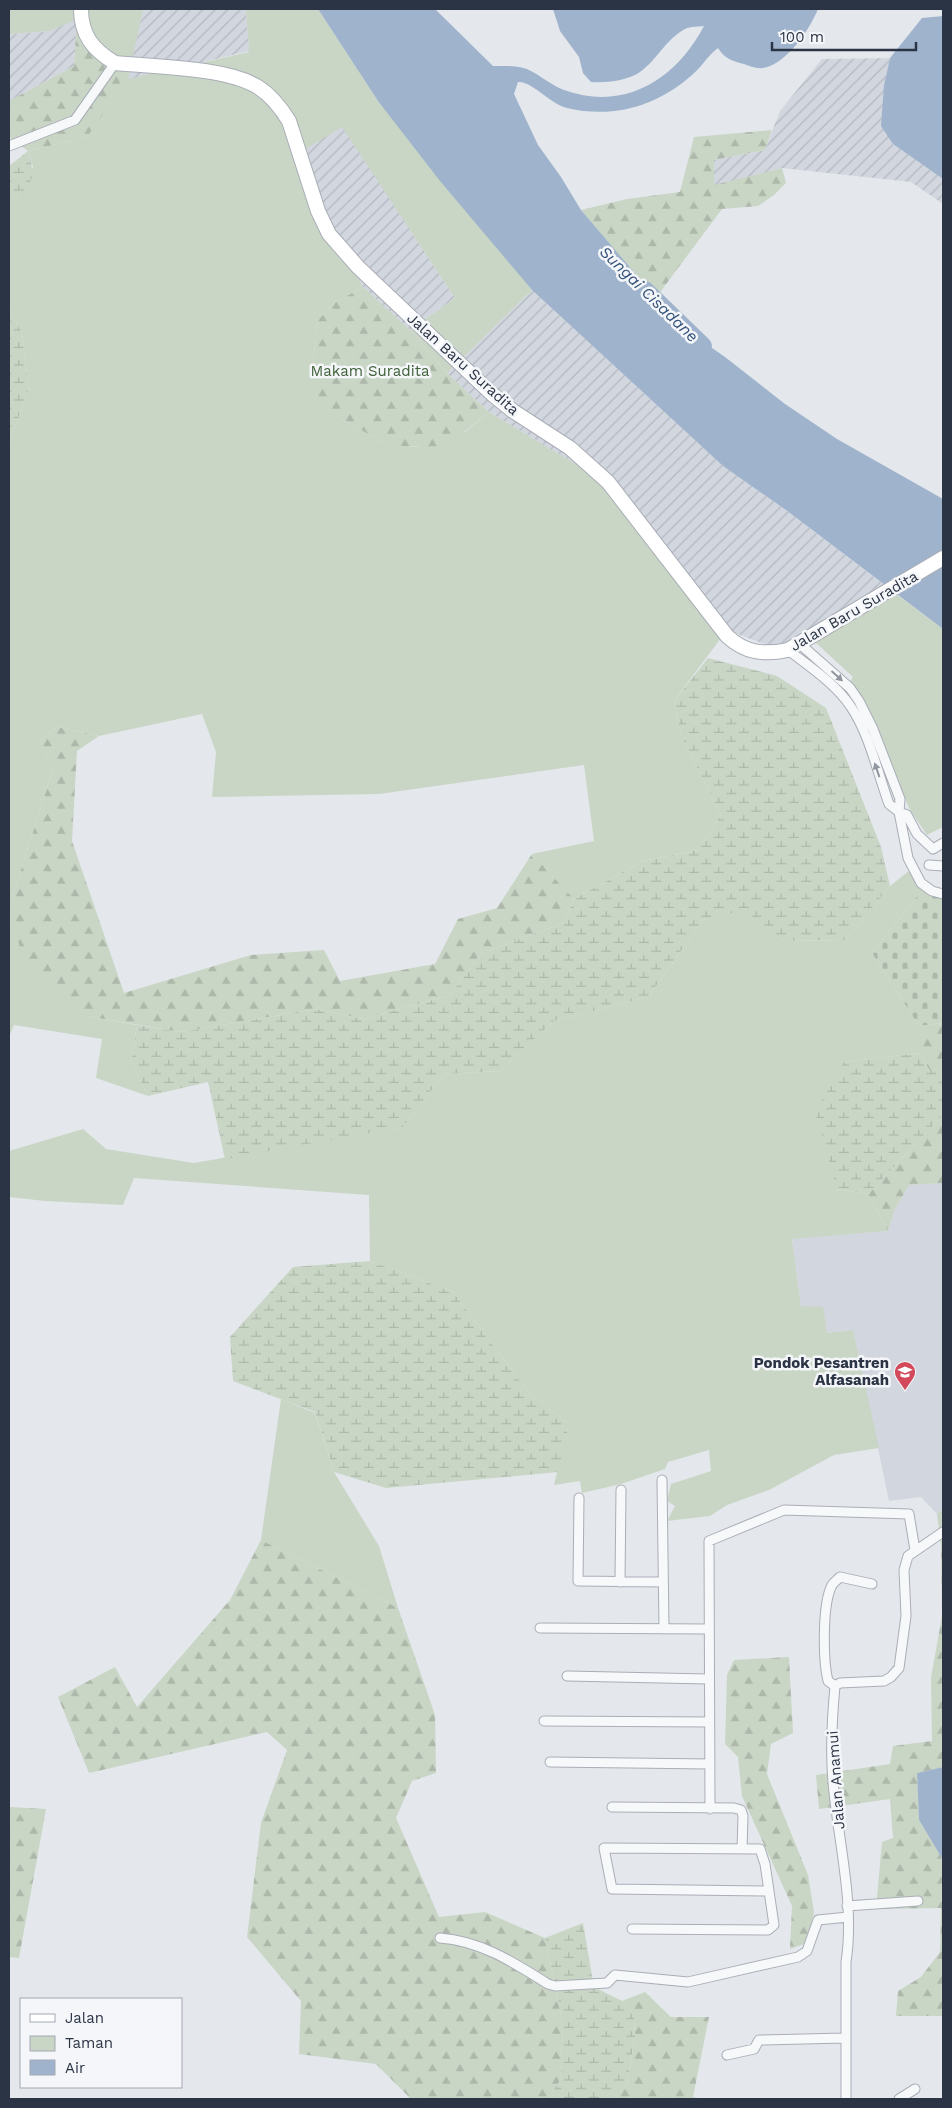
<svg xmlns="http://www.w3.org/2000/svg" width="952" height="2108" font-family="'Work Sans',sans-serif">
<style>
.built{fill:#d2d6de}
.industrial{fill:url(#industrial-furrows)}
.green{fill:#c9d6c5}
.forest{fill:url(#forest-firs)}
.wetland{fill:url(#wetland-marsh)}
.cemetery{fill:url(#cemetery-stones)}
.water{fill:#9fb4cc}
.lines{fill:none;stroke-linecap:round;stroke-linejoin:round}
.river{stroke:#9fb4cc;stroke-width:18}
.minor-casing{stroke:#a9aeb7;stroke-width:11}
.secondary-casing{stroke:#a9aeb7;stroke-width:16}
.minor{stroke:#f7f8fa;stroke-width:9}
.secondary{stroke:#fff;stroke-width:14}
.oneway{fill:#9196a0}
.labels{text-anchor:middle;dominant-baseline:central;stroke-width:5;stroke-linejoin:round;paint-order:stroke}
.street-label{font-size:15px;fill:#2b3445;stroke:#f4f6f9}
.park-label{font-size:15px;fill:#3f6138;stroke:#f4f6f9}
.poi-label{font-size:15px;font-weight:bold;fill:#2b3445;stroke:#f4f6f9;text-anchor:end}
.water-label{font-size:16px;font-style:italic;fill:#34527a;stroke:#f4f6f9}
</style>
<defs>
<pattern id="industrial-furrows" width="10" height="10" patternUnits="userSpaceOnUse" patternTransform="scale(1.25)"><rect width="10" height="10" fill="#d2d6de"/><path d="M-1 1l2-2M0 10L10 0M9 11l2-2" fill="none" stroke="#b4b8c0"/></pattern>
<pattern id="forest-firs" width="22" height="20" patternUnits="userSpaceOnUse" patternTransform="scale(1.25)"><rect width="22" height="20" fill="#c9d6c5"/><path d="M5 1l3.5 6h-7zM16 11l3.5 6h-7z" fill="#adb8ab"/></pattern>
<pattern id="wetland-marsh" width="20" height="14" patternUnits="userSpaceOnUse" patternTransform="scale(1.25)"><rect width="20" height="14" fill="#c9d6c5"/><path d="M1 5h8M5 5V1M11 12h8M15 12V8" fill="none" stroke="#adb8ab"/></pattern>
<pattern id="cemetery-stones" width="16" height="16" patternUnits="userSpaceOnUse" patternTransform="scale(1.25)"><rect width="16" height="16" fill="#c9d6c5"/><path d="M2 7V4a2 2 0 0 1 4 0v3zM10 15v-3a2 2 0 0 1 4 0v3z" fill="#adb8ab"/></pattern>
</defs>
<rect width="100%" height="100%" fill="#e4e7ec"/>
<!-- built -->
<path class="built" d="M943,1183V1509L937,1514L921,1497L889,1501L853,1330L827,1333L801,1306L792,1238L888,1231L895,1209L909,1185Z"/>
<!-- industrial -->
<path class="industrial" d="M143,9H246L249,51L127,80Z
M77,18L74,66L9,101V34L50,31Z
M890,58L884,85L893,144L943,179V204L911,182L782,168L714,186V160L765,150L780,111L822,59Z
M342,126L455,298L410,330L363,287L329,228L304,150Z
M532,290L723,466L786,510L891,590L815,642L775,648L727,630L622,492L489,412L447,373Z"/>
<!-- green -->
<path class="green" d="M9,9H143L128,79L249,52L246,9H318L378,101L532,290L447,373L410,330L455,298L342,127L304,150L329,228L363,287L334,303L318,320L313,362V385L338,417L384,443L416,447L465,432L489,412L622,492L727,630L674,701L681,736L721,815L698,850L643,861L574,899L532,854L594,841L584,765L379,794L212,797L216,752L202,714L99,736L57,727L40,740L53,769L12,898L86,1016L137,1025L131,1061L148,1096L96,1078L102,1039L14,1025L9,1037V445L29,387L22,333L9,309V199L18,195L33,167L28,151L87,137L94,59L77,19L50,31L9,34Z
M891,590L943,629V827L927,835L910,810L869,714L849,683L853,677L815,642Z
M909,871L924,888L872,953L919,1026V1053L844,1062L837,1189L868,1194L888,1231L792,1239L801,1306L823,1307L827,1333L853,1330L879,1448L834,1455L769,1490L727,1505L710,1516L667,1521L675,1506L667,1501L671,1484L711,1471L709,1450L668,1462L665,1469L621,1484L582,1493L580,1481L554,1485L569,1424L529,1393L453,1292L370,1261L369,1195L134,1178L123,1205L45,1201L9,1197V1151L83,1129L106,1149L194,1163L403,1127L444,1074L500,1071L554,1021L648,997L703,920L744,909L784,941L846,940L890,886Z
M281,1399L315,1413L334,1472L379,1546L398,1608L261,1540Z"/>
<!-- forest -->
<path class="forest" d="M77,18L94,59L127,80L87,137L28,151L9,137V101L74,66Z
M772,130L765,150L714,160V185L782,168L786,183L774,195L758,206L722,209L655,299L581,210L627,199L680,192L694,137Z
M363,287L410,330L447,373L489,412L453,441L434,447L403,446L384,443L338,417L319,400L313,385V362L318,320L334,303Z
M57,727L99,736L77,751L72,841L124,993L251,955L324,950L340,981L435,964L458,919L497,908L532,854L574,899L564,923L481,953L450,995L363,1019L316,1009L181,1032L86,1016L20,951L12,898L53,769L40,740Z
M943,1023V1068L930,1071L919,1053V1026Z
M943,1115V1183L909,1185L895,1209L888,1231L868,1194Z
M943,1509V1767L917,1773L919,1820L943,1860V2016H896L898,1991L921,1977L940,1952L941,1908L876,1909L882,1842L893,1838L890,1799L819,1809L816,1775L890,1764L893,1746L932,1741L931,1678L942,1616L941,1545L937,1514Z
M261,1540L398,1608L435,1715L436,1773L412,1781L396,1818L439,1917L485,1912L545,1938L563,2024L560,2081L547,2099H409V2097L376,2064L299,2054L301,2001L247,1937L261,1823L287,1750L267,1732L89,1773L58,1697L115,1667L137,1707L230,1600Z
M789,1657L793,1733L771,1744L767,1774L808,1875L814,1912L807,1943L790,1949L792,1906L742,1796L738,1757L725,1744L727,1675L734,1660Z
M9,1807L46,1809L19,1958L9,1957Z
M645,1992L671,2017H709L693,2097L702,2099H612L627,2085L635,2037L634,2015L622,2001Z"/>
<!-- wetland -->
<path class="wetland" d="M28,151C36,175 34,189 9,199V166Z
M9,309L22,333L29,387L9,445Z
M708,658L777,676L826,708L881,847L890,886L846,940L784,941L744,910L703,920L648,997L554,1021L500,1071L444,1074L403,1127L225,1159L208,1082L148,1096L131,1061L137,1025L181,1032L316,1009L363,1019L450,995L481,953L564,923L574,899L643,861L698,850L721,815L681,736L674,701Z
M919,1053L930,1071L943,1068V1115L868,1194L837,1189L815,1112L844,1062Z
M370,1261L453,1292L529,1393L569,1424L558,1472L386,1488L334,1472L315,1412L233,1381L230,1337L293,1267Z
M583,1923L594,1987L622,2001L634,2015L635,2037L627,2085L612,2099H547L560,2081L563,2024L545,1938Z"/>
<!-- cemetery -->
<path class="cemetery" d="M924,888L943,891V1023L919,1026L872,953Z"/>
<!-- water -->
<path class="water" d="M318,9H435L493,66C504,66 516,65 527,69C540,75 551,85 564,90C625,112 676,79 704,26C698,27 691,26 685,29C666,39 657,60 640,72C627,81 606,83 591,82L583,73L579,57L560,31L553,9H818C810,29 787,64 763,68C756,69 750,66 744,64C732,61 725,59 718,48C707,56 702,67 692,75C657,106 614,119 567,108C550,104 532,81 518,82L514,94L538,145L561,177L581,210L679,325L725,357L785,404L837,439L943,499V629L786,510L723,466L532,290L440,181L378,101Z
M943,16V179L893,144L881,126L884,85L890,58L922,18Z
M943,1767V1860L919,1820L917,1773Z"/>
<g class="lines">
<!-- river -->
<path class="river" d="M645,290L703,346"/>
<!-- minor casing -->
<g class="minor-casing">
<path id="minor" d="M9,146L75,120L115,63
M800,644L850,688L859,701L873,729L900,799L899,812L908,858L921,883L932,891L943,894
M788,650C810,667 836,684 851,707C869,733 878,774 889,804L899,812L907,815L917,834L933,849L943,843
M929,865L943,866
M662,1480L664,1629
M579,1498L578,1581L663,1582
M620,1582L621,1490
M540,1628L708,1629
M567,1676L708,1679
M835,1686L828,1681C823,1661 822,1604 832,1585C834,1582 837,1580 840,1577L872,1584
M544,1721L709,1722
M550,1762L710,1764
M612,1807L734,1808L741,1810L743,1816L742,1849
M710,1809L709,1541L784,1510L909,1514L915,1550
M847,1906L918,1901
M632,1929L768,1930L774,1925L765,1864L760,1849L604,1848L612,1889L768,1891
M440,1938C481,1941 513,1962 548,1984L555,1986L607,1983L615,1975L688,1982L798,1957L807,1951L818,1920L848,1917
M727,2055L754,2049L759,2040L845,2038
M846,2099V1962C855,1903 838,1841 833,1782C830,1749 832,1718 835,1686L840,1683L884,1681L891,1677L899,1668L906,1616L904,1570L908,1556L943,1532
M899,2099L915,2089"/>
</g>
<!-- secondary casing -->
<g class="secondary-casing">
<path id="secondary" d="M81,9C81,35 93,50 115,63C154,67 226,67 258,87C272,96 281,108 289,121L318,211L329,234L358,267L492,394L513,411L570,448L608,482L727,636C745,653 764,655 788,650L943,558"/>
</g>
<!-- minor -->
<use href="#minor" class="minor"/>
<!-- secondary -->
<use href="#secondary" class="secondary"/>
</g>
<!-- one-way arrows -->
<defs><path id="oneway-solid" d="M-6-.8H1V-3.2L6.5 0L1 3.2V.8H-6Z" transform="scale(1.25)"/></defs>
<g class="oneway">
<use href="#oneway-solid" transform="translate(837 676) rotate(42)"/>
<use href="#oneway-solid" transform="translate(877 770) rotate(-109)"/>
</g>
<!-- icons -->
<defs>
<g id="school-pin" transform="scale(1.125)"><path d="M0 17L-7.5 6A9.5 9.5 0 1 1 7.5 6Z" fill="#d1495b" stroke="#f4f6f9"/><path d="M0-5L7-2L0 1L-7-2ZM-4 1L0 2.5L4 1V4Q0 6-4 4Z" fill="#fff"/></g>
</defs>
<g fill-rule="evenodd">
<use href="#school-pin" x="905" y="1372"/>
</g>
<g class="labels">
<!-- street labels -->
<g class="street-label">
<text transform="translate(463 364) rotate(42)">Jalan Baru Suradita</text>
<text transform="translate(854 611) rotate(-30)">Jalan Baru Suradita</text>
<text transform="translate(836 1780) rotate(-94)">Jalan Anamui</text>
</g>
<!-- park labels -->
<g class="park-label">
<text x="370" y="371">Makam Suradita</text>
</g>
<!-- poi labels -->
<g class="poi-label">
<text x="889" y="1363">Pondok Pesantren<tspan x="889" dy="17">Alfasanah</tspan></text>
</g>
<!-- water labels -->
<g class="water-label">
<text transform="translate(649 294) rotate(44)">Sungai Cisadane</text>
</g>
</g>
<!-- border -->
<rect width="952" height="2108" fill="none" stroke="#2b3445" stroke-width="20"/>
<!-- legend -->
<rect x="20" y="1998" width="162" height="90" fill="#f4f6f9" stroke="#a4a8b1"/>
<rect x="30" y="2014" width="25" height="8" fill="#ffffff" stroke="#a4a8b1"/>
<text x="65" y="2023" font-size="15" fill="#2b3445">Jalan</text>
<rect x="30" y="2036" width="25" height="15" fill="#c9d6c5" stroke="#a4a8b1"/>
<text x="65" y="2048" font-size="15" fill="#2b3445">Taman</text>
<rect x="30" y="2060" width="25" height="15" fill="#9fb4cc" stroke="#a4a8b1"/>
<text x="65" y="2073" font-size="15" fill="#2b3445">Air</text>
<!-- scale -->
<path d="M772 42v8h144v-8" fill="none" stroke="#2b3445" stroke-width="2.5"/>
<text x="780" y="42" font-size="15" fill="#2b3445" stroke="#f4f6f9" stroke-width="4" paint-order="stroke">100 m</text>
</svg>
